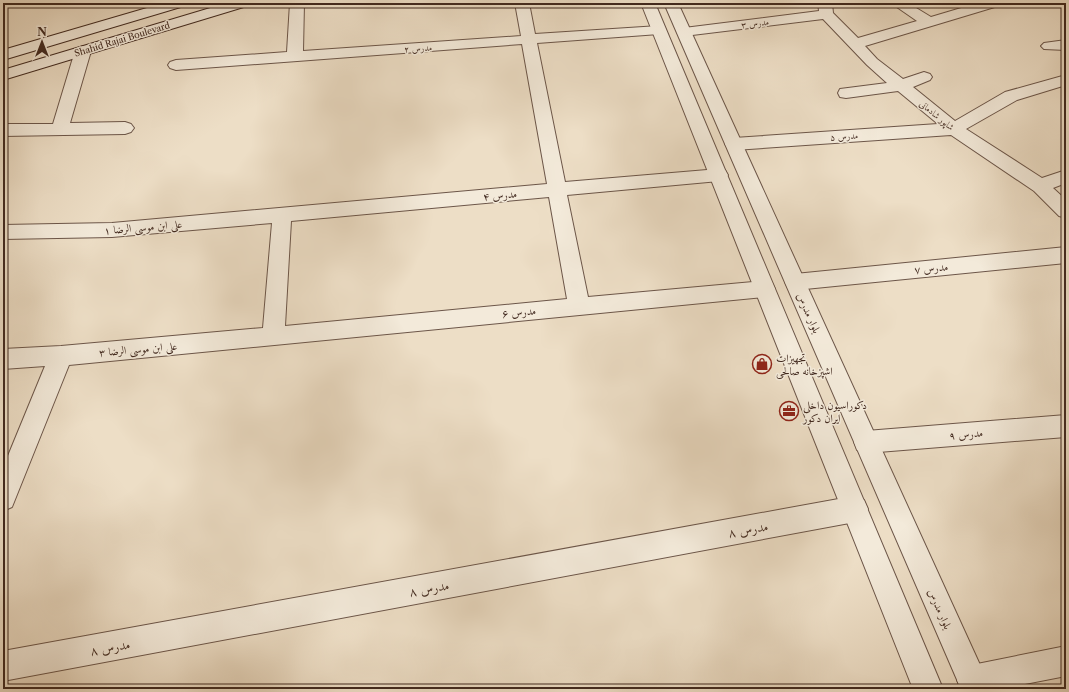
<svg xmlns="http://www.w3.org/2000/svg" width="1069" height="692" font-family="'Libre Caslon Text',Amiri,serif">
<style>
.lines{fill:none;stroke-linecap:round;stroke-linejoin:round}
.minor-casing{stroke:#6c5649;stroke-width:2}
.tertiary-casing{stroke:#6c5649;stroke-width:2}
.secondary-casing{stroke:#41291f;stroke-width:2}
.minor{fill:#f3eada;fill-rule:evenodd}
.tertiary{fill:#f3eada;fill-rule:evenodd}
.secondary{fill:#f3eada;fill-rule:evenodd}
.labels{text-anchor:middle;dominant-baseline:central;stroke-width:3;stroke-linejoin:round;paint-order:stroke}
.far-street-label{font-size:9px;fill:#41291f;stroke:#f3eada}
.street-label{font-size:11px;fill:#41291f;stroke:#f3eada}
.poi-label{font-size:11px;fill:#41291f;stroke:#f3eada;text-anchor:start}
.near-street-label{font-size:13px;fill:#41291f;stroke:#f3eada}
</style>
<rect width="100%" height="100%" fill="#eddec6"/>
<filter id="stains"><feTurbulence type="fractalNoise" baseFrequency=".005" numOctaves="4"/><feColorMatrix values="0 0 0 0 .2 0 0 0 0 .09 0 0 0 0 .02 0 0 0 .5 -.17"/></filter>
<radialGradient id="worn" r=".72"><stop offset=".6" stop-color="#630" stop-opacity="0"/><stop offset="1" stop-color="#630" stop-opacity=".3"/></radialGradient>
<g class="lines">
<!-- minor casing -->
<g class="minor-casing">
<path id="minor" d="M290,3H304L303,51L521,36L515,3H529L535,34L659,26L664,27L666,30L664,33L659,34L537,43L565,182L719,169L725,170L728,175L725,180L719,181L567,195L588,297L765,281L772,283L775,289L772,295L765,297L69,365L12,507L3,511V468L45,366L3,369V349L61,346L263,328L272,223L112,237L3,239V225L112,223L547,184L522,44L176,70L170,68L168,65L170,62L176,60L287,52ZM549,197L567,299L285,326L291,221Z
M818,3H832L833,13L858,38L917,21L891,3H908L931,17L978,3H1000L998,6L865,46L877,59L903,79L924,72L930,74L932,77L930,80L913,87L955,121L1005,92L1066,75V85L1017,100L966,129L1042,178L1066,170V183L1053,188L1066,200V218L1059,216L1034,191L951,135L734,150L728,148L725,144L728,140L734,138L938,124L898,91L846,98L840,97L838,93L840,89L887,83L867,65L823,19L684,36L679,35L677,32L679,29L684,28L819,11Z
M1066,40V50L1044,49L1041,46L1044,43Z
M83,46L88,48L91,51L70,123L125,122L131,124L134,128L131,132L125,134L3,136V124H53L75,51L78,48Z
M1066,247V263L795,290L788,288L785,282L788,276L795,274Z
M1066,415V437L866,453L857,450L854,442L857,434L866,431Z
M855,496L864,500L868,509L864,518L855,522L3,681V651Z
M1066,646V676L1000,689H961L957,680L962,670L972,665Z"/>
</g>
<!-- tertiary casing -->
<g class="tertiary-casing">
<path id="tertiary" d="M641,3H655L943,689H913Z
M664,3H678L991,689H961Z"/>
</g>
<!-- secondary casing -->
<g class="secondary-casing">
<path id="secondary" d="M164,3H186L184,6L3,60V50Z
M227,3H249L247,6L3,80V70Z"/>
</g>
<!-- minor -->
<use href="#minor" class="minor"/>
<!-- tertiary -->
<use href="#tertiary" class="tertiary"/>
<!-- secondary -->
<use href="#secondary" class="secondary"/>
</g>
<!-- icons -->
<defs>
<g id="shop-ring" transform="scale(1)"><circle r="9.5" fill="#f3eada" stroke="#8f2418" stroke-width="1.5"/><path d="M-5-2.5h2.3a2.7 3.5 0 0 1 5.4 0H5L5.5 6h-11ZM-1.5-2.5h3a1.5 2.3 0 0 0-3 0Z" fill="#8f2418"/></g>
<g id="office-ring" transform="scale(1)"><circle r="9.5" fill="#f3eada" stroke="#8f2418" stroke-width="1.5"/><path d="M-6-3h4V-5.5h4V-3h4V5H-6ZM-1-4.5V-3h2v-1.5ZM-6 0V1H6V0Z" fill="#8f2418"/></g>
</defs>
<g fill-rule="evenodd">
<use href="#shop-ring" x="762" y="364"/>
<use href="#office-ring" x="789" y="411"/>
</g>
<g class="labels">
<!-- far-street labels -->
<g class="far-street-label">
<text transform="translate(755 23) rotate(-7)">مدرس ۳</text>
<text transform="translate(122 39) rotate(-17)">Shahid Rajai Boulevard</text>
<text transform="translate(418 48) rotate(-4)">مدرس ۲</text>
<text transform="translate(937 115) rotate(39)">شاپور شادمانی</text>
<text transform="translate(844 136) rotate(-4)">مدرس ۵</text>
</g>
<!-- street labels -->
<g class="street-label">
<text transform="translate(500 195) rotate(-5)">مدرس ۴</text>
<text transform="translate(143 227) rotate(-5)">علی ابن موسی الرضا ۱</text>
<text transform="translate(931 268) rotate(-6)">مدرس ۷</text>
<text transform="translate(519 312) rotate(-5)">مدرس ۶</text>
<text transform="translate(809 313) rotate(66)">بلوار مدرس</text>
<text transform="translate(138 349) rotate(-5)">علی ابن موسی الرضا ۳</text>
<text transform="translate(966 434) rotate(-5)">مدرس ۹</text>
<text transform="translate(940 609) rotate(66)">بلوار مدرس</text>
</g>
<!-- poi labels -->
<g class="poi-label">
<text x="776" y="358">تجهیزات<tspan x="776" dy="13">اشپزخانه صالحی</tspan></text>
<text x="803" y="405">دکوراسیون داخلی<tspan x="803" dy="13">ایران دکور</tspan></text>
</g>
<!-- near-street labels -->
<g class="near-street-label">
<text transform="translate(748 529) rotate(-10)">مدرس ۸</text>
<text transform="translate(429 588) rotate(-10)">مدرس ۸</text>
<text transform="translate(110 647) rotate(-10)">مدرس ۸</text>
</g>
</g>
<!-- margin -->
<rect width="1069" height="692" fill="none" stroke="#eddec6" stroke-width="16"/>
<rect x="4" y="4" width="1061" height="684" fill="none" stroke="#41291f" stroke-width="2"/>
<rect x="8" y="8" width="1053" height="676" fill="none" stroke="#41291f"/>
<!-- north arrow -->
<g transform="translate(42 42)" stroke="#f3eada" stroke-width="3" paint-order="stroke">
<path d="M0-3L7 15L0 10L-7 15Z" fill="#41291f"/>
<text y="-6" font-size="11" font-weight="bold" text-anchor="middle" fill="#41291f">N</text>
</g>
<rect width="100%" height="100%" filter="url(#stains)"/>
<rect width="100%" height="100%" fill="url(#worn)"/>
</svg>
